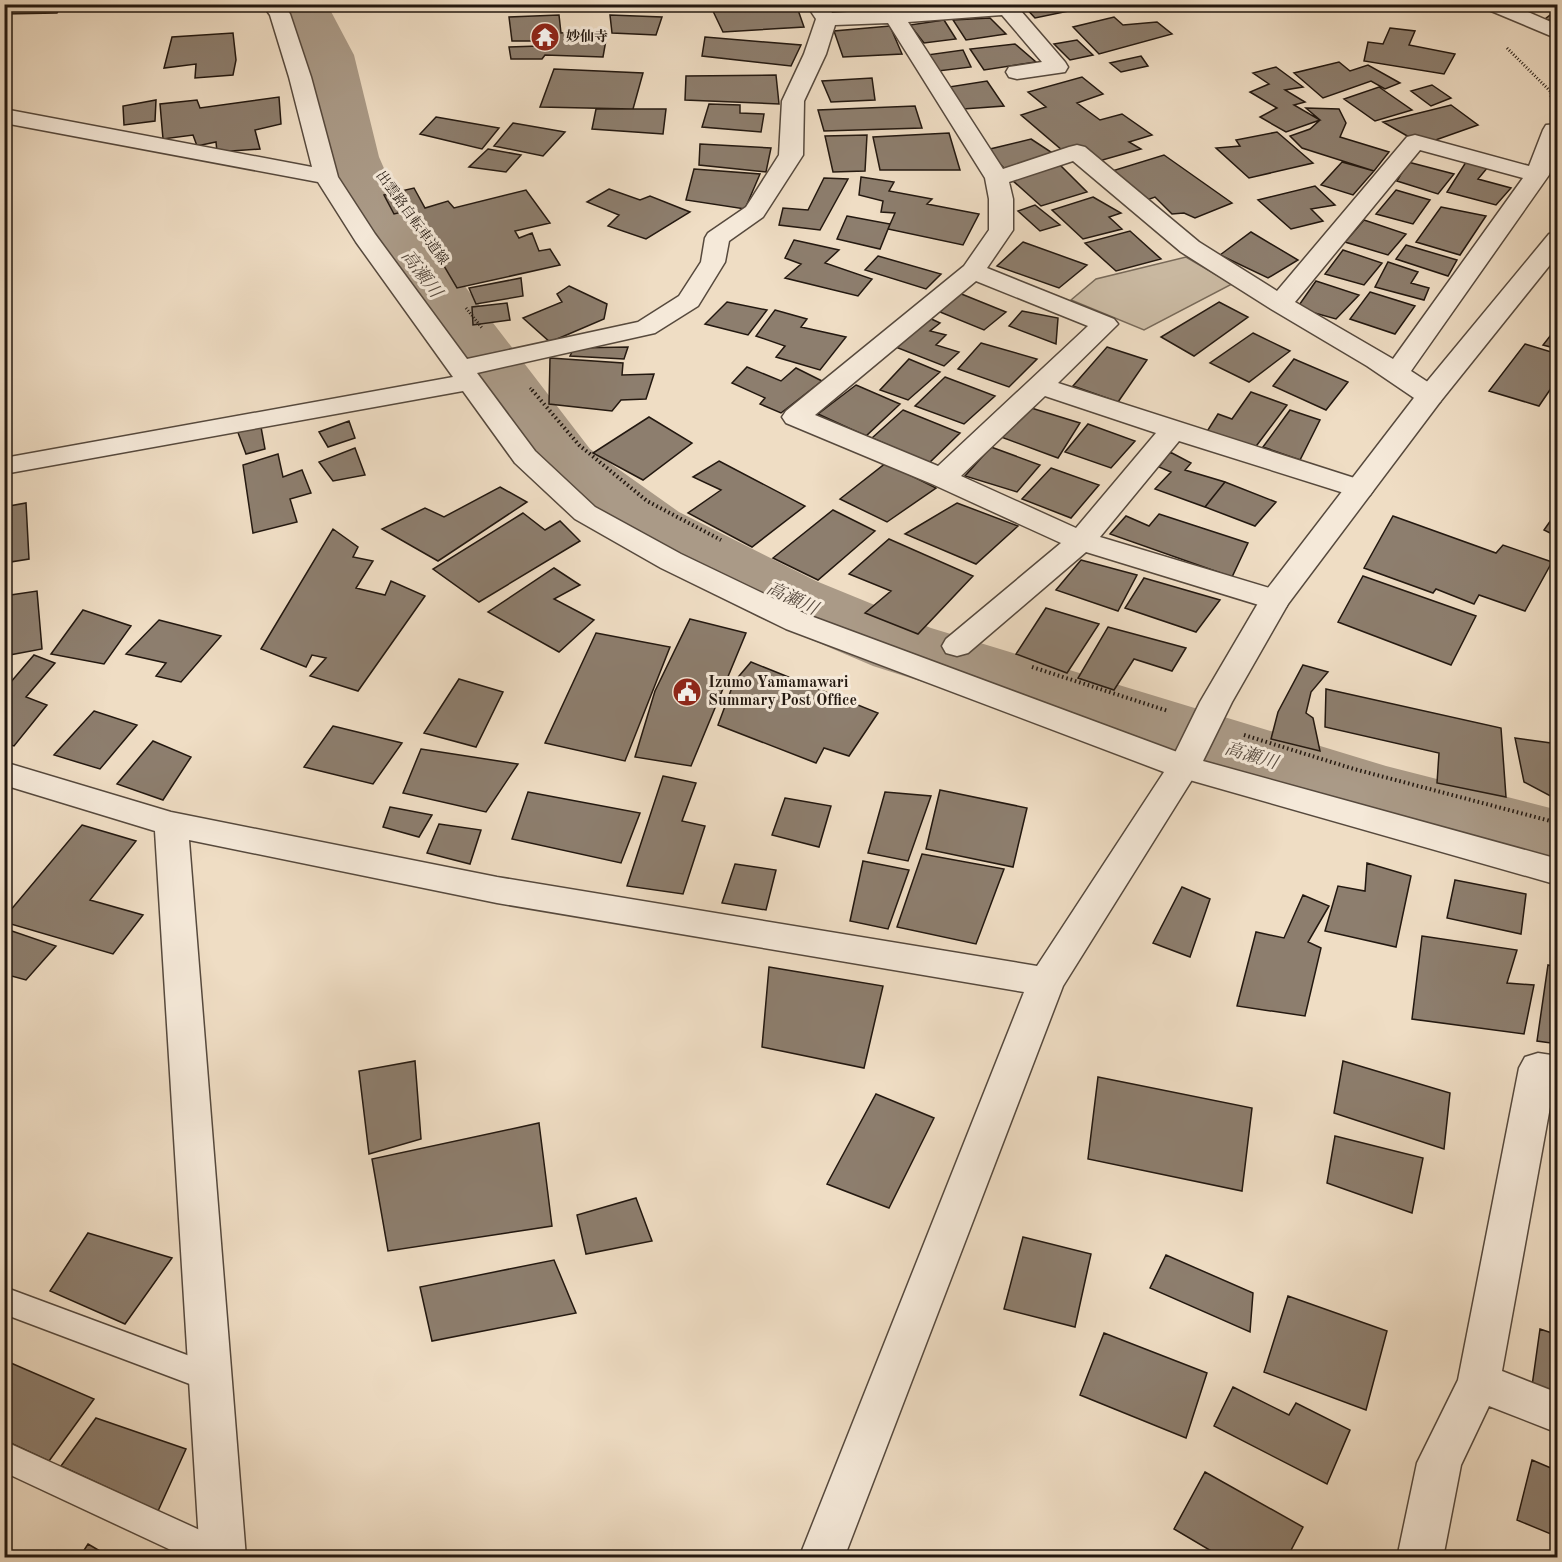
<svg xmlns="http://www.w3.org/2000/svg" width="1562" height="1562" font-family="'Old Standard TT','Noto Serif JP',serif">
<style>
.green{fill:#ccbca5;stroke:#786a5a;stroke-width:1.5}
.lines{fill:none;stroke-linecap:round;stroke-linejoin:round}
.river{fill:#aa9a87;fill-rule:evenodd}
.building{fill:#8d7e6e;stroke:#231810;stroke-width:1.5}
.service-casing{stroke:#56493d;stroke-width:3}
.minor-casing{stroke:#56493d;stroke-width:3}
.tertiary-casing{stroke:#56493d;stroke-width:3}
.path-far1{stroke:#231810;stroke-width:3;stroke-dasharray:1 2;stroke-linecap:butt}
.path{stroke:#231810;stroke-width:4;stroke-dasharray:1.5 3;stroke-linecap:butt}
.service{fill:#f5e9d9;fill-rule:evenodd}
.minor{fill:#f5e9d9;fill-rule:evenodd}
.tertiary{fill:#f5e9d9;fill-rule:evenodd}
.labels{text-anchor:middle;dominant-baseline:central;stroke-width:6;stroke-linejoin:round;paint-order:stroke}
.far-poi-label{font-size:14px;font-weight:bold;fill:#231810;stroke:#f5e9d9;text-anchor:start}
.far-street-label{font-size:14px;fill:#231810;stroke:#f5e9d9}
.poi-label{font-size:16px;font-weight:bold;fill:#231810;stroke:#f5e9d9;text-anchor:start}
.water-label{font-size:18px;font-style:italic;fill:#594c40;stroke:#f5e9d9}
</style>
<rect width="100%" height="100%" fill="#efddc4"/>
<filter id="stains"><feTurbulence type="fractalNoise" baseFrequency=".00333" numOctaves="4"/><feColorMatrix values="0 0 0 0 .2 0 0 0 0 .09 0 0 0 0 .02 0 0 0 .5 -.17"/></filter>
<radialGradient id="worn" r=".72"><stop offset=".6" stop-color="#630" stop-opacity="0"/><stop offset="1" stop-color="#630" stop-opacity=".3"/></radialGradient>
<!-- green -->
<path class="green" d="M1186,257L1232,284L1144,330L1071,300L1096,279Z"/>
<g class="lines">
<!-- river -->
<path class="river" d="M272,4H327L354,55L379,157L397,198L590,449L679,512L816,581L931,628L1386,766L1558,810V876L1348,818L873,666L758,617L625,546L536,481L334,201L317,157L296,55Z"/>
</g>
<!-- building -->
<path class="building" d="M4,4H62L57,13L4,14Z
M741,4L797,7L804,27L723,32L711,7Z
M833,4H884L882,10L833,7Z
M1022,4H1092L1093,6L1035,18Z
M1558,9V23L1545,19Z
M559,15L561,33L576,32L579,40H606L603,57L545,55L542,59H511L509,47L539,46L540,41H512L509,17Z
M610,15L662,17L656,35L612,33Z
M1114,17L1123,25L1157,22L1172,34L1099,54L1073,27Z
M990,18L1006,34L966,40L953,20Z
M944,20L956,39L924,43L910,25Z
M890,26L902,54L843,57L834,31Z
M1390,28L1415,31L1409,45L1455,54L1444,74L1364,61L1368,42L1383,44Z
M233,33L236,60L233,75L195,78L196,64L164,68L172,37Z
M705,37L801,45L791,66L702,56Z
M1077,40L1093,55L1070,60L1054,44Z
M1015,44L1036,62L984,70L970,49Z
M963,50L971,67L938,71L927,55Z
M1141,56L1148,66L1121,72L1110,63Z
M1339,62L1350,71L1368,65L1400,83L1385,89L1371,81L1323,98L1294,73Z
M1276,67L1303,87L1285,90L1305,102L1294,105L1320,120L1286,132L1260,117L1277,108L1250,92L1269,84L1253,73Z
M554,69L643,73L633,109L540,107Z
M776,75L779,104L685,100L686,76Z
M1082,77L1103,94L1077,103L1100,120L1122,114L1152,135L1129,142L1141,149L1099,161L1062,150L1021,115L1046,107L1028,92Z
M872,78L875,100L831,102L822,81Z
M987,81L1004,106L963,109L949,87Z
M1432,85L1451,98L1431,106L1411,91Z
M1379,87L1412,110L1375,121L1344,99Z
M279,97L281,124L255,130L260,149L217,152L216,142L197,146L193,135L163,139L160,104L197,100L200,108Z
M156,100L155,121L124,125L123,106Z
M709,104L740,105V113L764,114L761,132L702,127Z
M1451,105L1478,125L1430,142L1409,137L1383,122Z
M915,106L922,128L824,131L818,110Z
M1306,108L1339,109L1346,123L1340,137L1389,152L1374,171L1302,148L1290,136L1310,129L1320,120Z
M596,109H666L663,134L592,129Z
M436,117L499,128L482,149L420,134Z
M513,123L565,132L543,156L494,146Z
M1277,132L1313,163L1249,178L1216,148L1240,146L1236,140Z
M949,133L960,170H880L873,137Z
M867,135L865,171L833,172L825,136Z
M1031,139L1054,154L1005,169L986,150Z
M700,144L771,148L766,172L699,165Z
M488,149L521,155L506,172L469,167Z
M1164,155L1232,203L1195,218L1184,213L1172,214L1155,197L1147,200L1112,171Z
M1342,162L1374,171L1353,195L1321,185Z
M1408,162L1454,174L1438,194L1397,181Z
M1466,162L1488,167L1478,179L1511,188L1496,205L1447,192Z
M1060,165L1087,192L1041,206L1012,180Z
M694,169L760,174L745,209L686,200Z
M861,177L894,182L889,191L932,199L927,204L979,214L963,245L888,229L895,213L881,212L883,201L859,195Z
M824,178L848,179L820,230L779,225L783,208L808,210Z
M1315,186L1335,205L1311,209L1323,221L1291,229L1258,200Z
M414,188L425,208L448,201L454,208L526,190L550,223L515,231L519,238L532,233L539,251L550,249L560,265L457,288L411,210L394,214L384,195Z
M609,189L640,200L650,196L690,212L646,239L608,226L619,215L587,202Z
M1396,190L1430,200L1413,224L1376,214Z
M1093,197L1121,213L1109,217L1122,229L1083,239L1052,210Z
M1035,205L1060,225L1040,231L1018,211Z
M1441,207L1486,216L1460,255L1416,242Z
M847,216L890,224L880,249L837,239Z
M1364,220L1406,234L1388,255L1345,242Z
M1130,231L1161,259L1116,271L1085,243Z
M1251,232L1298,260L1268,278L1220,255Z
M794,240L839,250L825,263L872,279L858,296L785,278L801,264L785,258Z
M1023,242L1087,265L1059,288L997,266Z
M1406,245L1457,260L1448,276L1396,259Z
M1343,250L1382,263L1364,285L1325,274Z
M878,256L941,274L926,289L865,270Z
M1388,262L1418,272L1411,283L1429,288L1424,300L1375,287Z
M521,278L523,296L476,304L469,288Z
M1316,281L1359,295L1336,319L1297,308Z
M569,286L607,304L604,319L550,342L523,318L562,302L557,294Z
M1370,292L1415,306L1395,334L1350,319Z
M959,293L1006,312L984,330L940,312Z
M727,302L767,310L748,335L705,324Z
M1219,302L1248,317L1194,356L1161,337Z
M507,303L510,320L473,325L472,307Z
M775,310L807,319L801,327L846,337L820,370L776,357L785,346L756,336Z
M1022,311L1058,318L1056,344L1009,326Z
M925,316L940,323L930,331L946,335L936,345L959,352L944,366L893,346Z
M1558,326V349L1543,345Z
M1253,333L1290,351L1249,382L1210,363Z
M981,343L1037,359L1009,387L958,369Z
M1525,344L1558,354V378L1539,406L1489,391Z
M628,347L624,359L570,356L574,348Z
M1107,347L1147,360L1118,402L1073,386Z
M550,358L623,363L622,375L654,374L646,399L621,400L612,411L549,404Z
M909,359L940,372L908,400L880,390Z
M1294,359L1348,382L1326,410L1273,386Z
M747,367L781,381L796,368L822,381L781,413L760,404L765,398L732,383Z
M945,377L995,396L964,424L915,406Z
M856,385L900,404L866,436L818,414Z
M1251,392L1287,405L1254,449L1206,433L1218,414L1232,419Z
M1028,407L1080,423L1058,458L1001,437Z
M903,410L960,433L929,463L872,438Z
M1290,410L1320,420L1300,460L1263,447Z
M649,417L692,443L643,480L593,453Z
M349,421L355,438L328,447L319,432Z
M1088,424L1135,441L1111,468L1065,452Z
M261,427L265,449L246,454L237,430Z
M991,447L1040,465L1017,492L965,476Z
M355,448L365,475L333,481L319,462Z
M1170,452L1191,463L1185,470L1225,482L1205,507L1155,489L1171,472L1159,467Z
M278,454L283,477L302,470L311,493L290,499L297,522L253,533L243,465Z
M719,461L805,506L752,547L688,513L721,490L693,477Z
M886,463L936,488L887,522L840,499Z
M1051,468L1099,485L1071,518L1022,499Z
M1225,482L1276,502L1255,526L1205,507Z
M500,487L527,502L438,561L382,529L425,508L444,517Z
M26,503L29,559L4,563V507Z
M957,503L1018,526L976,564L905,534Z
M833,510L875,531L818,580L773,558Z
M1558,510V537L1544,530Z
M523,513L545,530L560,521L580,541L479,602L433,569Z
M1159,514L1248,543L1232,577L1110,534L1126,516L1149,526Z
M1393,516L1496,553L1503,545L1552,562L1525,611L1479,595L1474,604L1436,589L1433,593L1364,568Z
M333,529L358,547L353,557L373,561L356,588L385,595L391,581L425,596L358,691L310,676L326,658L312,655L306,667L261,649Z
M889,539L973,576L918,634L865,613L891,591L849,574Z
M1081,560L1137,575L1118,611L1056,590Z
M554,568L580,585L554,599L594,620L559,652L488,612Z
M1363,576L1476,616L1451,665L1338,622Z
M1144,578L1220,600L1196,632L1125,608Z
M37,591L42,649L4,656V596Z
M1046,608L1099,624L1067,673L1016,654Z
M83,610L131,626L104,664L51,654Z
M690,619L746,633L691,766L635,757L655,691Z
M159,620L221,636L181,682L156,676L166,663L126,654Z
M1108,627L1186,648L1172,671L1134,659L1114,690L1078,678Z
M596,633L670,647L625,761L545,743Z
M34,655L55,663L26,697L47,705L14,746L4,743V690Z
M751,662L878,713L849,756L824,748L816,763L718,725L734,682Z
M1303,665L1328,672L1311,692L1306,713L1313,718L1320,751L1271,739L1278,712Z
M459,679L503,692L476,747L424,733Z
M1326,689L1501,728L1506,797L1437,783L1439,753L1325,727Z
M94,711L137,725L100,769L54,755Z
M333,726L402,743L373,784L304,767Z
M1515,738L1558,744V800L1524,782Z
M153,741L191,757L163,800L117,784Z
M421,749L518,764L486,812L403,793Z
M663,776L696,783L682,821L705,826L683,894L627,886Z
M940,790L1027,808L1013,867L926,849Z
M528,792L640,813L621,863L512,839Z
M885,792L931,796L908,861L868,853Z
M785,798L831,806L819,847L772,835Z
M390,807L432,815L419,837L383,827Z
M439,824L481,830L470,864L427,853Z
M82,825L136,841L90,900L143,915L113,954L4,922V918Z
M922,854L1004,869L976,944L897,927Z
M863,861L909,870L888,929L850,921Z
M1367,863L1411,876L1396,947L1325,931L1338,886L1365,891Z
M735,864L776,870L766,910L722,903Z
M1455,880L1526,894L1521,934L1447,918Z
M1182,887L1210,899L1190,957L1153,943Z
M1303,895L1329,906L1308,942L1321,948L1305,1016L1237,1006L1256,932L1284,938Z
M6,929L56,946L26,980L4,974Z
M1422,936L1517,950L1507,983L1534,985L1524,1034L1412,1019Z
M1548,965L1558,967V1044L1537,1041Z
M769,967L883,986L864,1068L762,1047Z
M415,1061L421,1139L369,1154L359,1071Z
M1343,1061L1450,1093L1444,1149L1334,1113Z
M1098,1077L1252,1108L1242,1191L1088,1159Z
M876,1094L934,1118L889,1208L827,1184Z
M539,1123L552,1226L388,1251L372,1159Z
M1335,1136L1423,1158L1412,1213L1327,1183Z
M636,1198L652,1241L586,1254L577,1215Z
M88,1233L172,1258L125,1324L50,1291Z
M1023,1237L1091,1254L1075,1327L1004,1309Z
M1166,1255L1253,1293L1250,1332L1150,1288Z
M554,1260L576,1313L432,1341L420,1287Z
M1288,1296L1387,1331L1366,1410L1264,1372Z
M1540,1329L1558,1335V1395L1532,1386Z
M1104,1333L1207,1373L1186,1438L1080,1395Z
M4,1360L94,1399L49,1461L4,1440Z
M1233,1387L1289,1415L1296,1403L1350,1430L1327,1484L1214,1426Z
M96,1418L186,1449L158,1511L61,1466Z
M1532,1460L1558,1471V1537L1517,1520Z
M1205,1472L1303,1527L1287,1558H1223L1174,1529Z
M88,1544L112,1558H79Z"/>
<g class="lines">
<!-- service casing -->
<g class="service-casing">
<path id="service" d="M4,1287L222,1368L226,1378L222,1388L211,1392L4,1314Z
M4,1441L235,1546L239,1558H188L4,1472Z"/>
</g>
<!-- minor casing -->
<g class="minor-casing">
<path id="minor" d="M262,4H283L290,14L311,77L338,177L375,234L467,359L638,322L679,296L701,262L705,238L708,233L746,207L779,155L782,101L804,54L816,19L806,4H827L832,13L973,4H1015L1065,62L1068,67L1065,72L1017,79L1009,77L1006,72L1009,67L1042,62L1002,15L908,22L1003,169L1069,147L1077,145L1085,147L1199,242L1277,291L1407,137L1415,135L1529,166L1543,130L1546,125L1558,124V151L1549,175L1411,371L1440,390L1443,396L1440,402L1430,404L1420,402L1367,366L1271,309L1181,252L1073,161L1009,182L1013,199V230L987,268L1114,319L1118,324L1058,383L1370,483L1374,489L1370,495L1360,498L1179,441L1100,537L1286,593L1290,600L1286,607L1275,610L1086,552L968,653L957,656L946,653L942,646L946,639L1061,543L932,484L786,423L782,417L786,411L964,266L989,230V199L985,178L888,23L835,25L826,54L804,101L803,155L763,217L729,241L725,262L698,306L655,333L477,373L535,451L595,507L681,554L808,615L1196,759L1200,767L1063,986L844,1558H799L1024,992L497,903L189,840L246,1558H200L155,831L4,785V762L171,812L497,877L1037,966L1164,772L786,629L661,568L575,519L515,463L463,391L4,474V458L453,377L356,242L318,182L4,123V109L312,167L289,77L270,15ZM1420,150L1523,178L1393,359L1295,302ZM976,281L1088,326L938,466L815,415ZM1045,396L1156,433L1076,528L961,476Z
M1481,4H1510L1558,25V39L1484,8Z
M1538,1053L1558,1056V1086L1554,1085L1502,1371L1558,1393V1433L1489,1406L1461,1465L1443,1558H1397L1417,1463L1458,1380L1519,1068L1525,1057Z"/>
</g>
<!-- tertiary casing -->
<g class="tertiary-casing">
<path id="tertiary" d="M1558,232V255L1440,402L1288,604L1232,702L1203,761L1558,859V885L1172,775L1168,767L1200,702L1264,593L1420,390L1549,234Z"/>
</g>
<!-- path-far1 -->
<path class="path-far1" d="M1507,48L1551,92V97
M466,308L482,328
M530,388L533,391"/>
<!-- path -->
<path class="path" d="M532,390L579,445L647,501L721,540
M1032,667L1168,711
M1244,735L1354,769L1558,823"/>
<!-- service -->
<use href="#service" class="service"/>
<!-- minor -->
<use href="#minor" class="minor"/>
<!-- tertiary -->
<use href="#tertiary" class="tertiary"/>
</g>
<!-- icons -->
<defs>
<g id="temple-disc" transform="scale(1.5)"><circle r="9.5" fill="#8f2418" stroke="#f5e9d9"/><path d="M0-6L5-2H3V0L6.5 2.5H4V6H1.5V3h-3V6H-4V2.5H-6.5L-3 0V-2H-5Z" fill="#fff"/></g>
<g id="civic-disc" transform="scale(1.5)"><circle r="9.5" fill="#8f2418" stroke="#f5e9d9"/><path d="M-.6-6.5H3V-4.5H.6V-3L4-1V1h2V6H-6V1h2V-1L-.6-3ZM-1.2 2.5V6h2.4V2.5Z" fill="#fff"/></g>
</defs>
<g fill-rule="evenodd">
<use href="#temple-disc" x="545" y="37"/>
<use href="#civic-disc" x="687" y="692"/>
</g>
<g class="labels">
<!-- far-poi labels -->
<g class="far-poi-label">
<text x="566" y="37">妙仙寺</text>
</g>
<!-- far-street labels -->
<g class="far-street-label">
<text transform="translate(412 218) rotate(54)">出雲路自転車道線</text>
</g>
<!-- poi labels -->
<g class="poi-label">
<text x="708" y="683">Izumo Yamamawari<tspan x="708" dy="18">Summary Post Office</tspan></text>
</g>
<!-- water labels -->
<g class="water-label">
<text transform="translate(421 274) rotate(53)">高瀬川</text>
<text transform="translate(792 599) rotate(25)">高瀬川</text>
<text transform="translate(1251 756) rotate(17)">高瀬川</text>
</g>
</g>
<!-- margin -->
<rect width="1562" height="1562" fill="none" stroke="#efddc4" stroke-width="24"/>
<rect x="6" y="6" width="1550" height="1550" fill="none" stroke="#231810" stroke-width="3"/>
<rect x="12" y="12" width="1538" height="1538" fill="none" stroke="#231810" stroke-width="1.5"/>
<rect width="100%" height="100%" filter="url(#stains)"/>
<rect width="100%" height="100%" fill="url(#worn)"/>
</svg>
